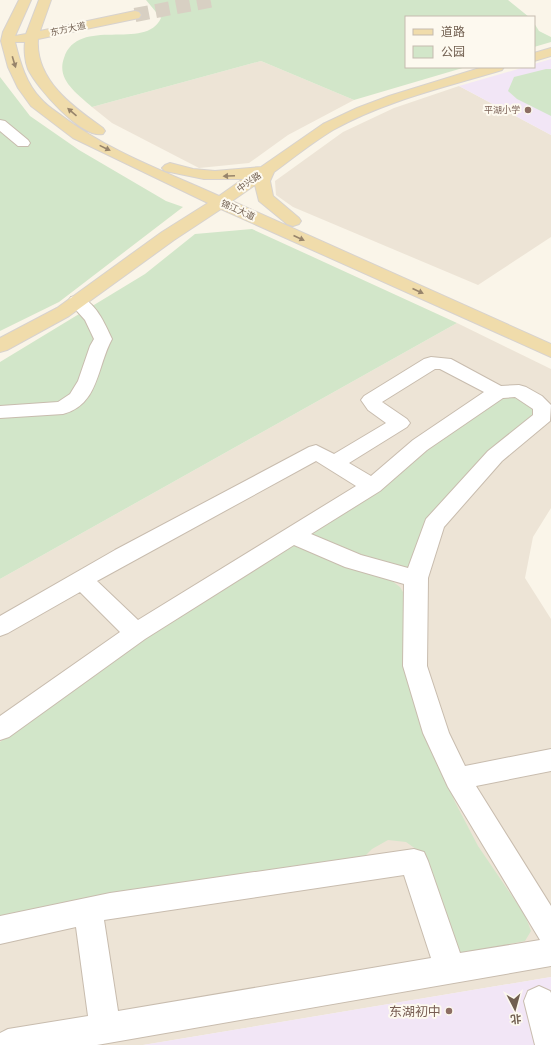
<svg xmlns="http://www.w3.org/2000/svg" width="551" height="1045" font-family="Helvetica,'Noto Sans SC',sans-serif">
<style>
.residential{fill:#ede4d6}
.education{fill:#f2e6f6}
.green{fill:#d2e6c9}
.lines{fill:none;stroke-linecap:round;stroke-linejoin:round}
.major-tunnel{stroke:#d8d0c3;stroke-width:14;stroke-dasharray:14 7;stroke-linecap:butt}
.minor-casing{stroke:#c8bcae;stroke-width:2}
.major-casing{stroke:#d7d2ce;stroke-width:2}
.minor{fill:#fff;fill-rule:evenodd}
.major{fill:#f0dcab;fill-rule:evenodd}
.oneway{fill:#97846b}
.education-dot{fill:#8d6e63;stroke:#fdf9ef;stroke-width:1.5}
.labels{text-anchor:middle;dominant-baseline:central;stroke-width:4;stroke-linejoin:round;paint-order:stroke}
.far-street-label{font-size:9px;fill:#715f50;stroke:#fdf9ef}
.far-education-label{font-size:9px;fill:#785e54;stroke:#fdf9ef;text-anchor:end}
.near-education-label{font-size:13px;fill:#785e54;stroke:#fdf9ef;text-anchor:end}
</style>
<rect width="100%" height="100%" fill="#faf5e9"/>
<!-- residential -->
<path class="residential" d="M261,61L354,100L288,135L249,163L199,168L112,123L92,107Z
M459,86L551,135V237L478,285L293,207L276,195L275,181L343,132L394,108Z
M457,323L551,369V508L533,537L525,578L551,619V977L143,1045H0V579Z"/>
<!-- education -->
<path class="education" d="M551,59V135L459,86L525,67H534V64Z
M551,977V1045H143Z"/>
<!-- green -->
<path class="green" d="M146,0H508L529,17H406V67H466L354,100L261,61L92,107C77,93 56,80 64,58C78,15 146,52 161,18Z
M534,23L539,31L551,37V42L534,47Z
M546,69H551V116L517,99L508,91L514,77Z
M0,77L30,116L79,150L166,201L183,207L59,302L0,331Z
M252,229L457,323L0,579V362L145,274L195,234Z
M511,397L532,403L536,415L481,461L412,571L336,550L304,534L402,467L486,407L500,399Z
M294,543L388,578L400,587L407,599L430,739L455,802L478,846L525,915L531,931L525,941L454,955L423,854L406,842L388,840L372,849L364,857L0,920V742L86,679L159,629Z"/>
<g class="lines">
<!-- major-tunnel -->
<path class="major-tunnel" d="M135,15L214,0"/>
<!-- minor casing -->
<g class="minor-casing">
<path id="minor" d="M0,120L5,121L28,140L30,143L28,146H18L0,131Z
M77,296C95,300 105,324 112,339C97,366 99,405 63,414L0,418V406L58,402L70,394L78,381L90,346L94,339L85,320L68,301L71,297Z
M431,357L451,359L501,386L519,385L526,387L542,396L551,405L550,421L502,461L444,527L428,578L427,666L449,733L465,766L551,749V771L476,786L551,906V966L97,1045H0V1033L8,1029L88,1016L76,927L0,944V916L110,893L414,849L424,852L428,861L460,953L540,940L448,787L423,733L403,666L404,584L345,567L294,545L145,639L9,737L0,740V716L120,632L80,592L8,633L0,636V616L115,550L309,447L316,445L334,454L386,423L368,410L361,400L364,396L424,359ZM435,369H440L484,392L413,440L371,476L349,463L407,427L410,423L407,419L382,402ZM515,397L533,409V415L488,451L426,519L408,568L361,555L311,534L380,491L427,450L503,398ZM316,461L356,486L138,620L97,581ZM404,875L431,958L118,1011L104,920Z
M539,986L550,991L551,993V1045H535L524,1001L528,991Z"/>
</g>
<!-- major casing -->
<g class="major-casing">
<path id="major" d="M19,0H31L15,36L26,34L39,0H51L40,31L135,11L139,12L141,15L139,18L38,39C35,80 73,107 103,128L105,131L103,134C82,139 37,88 28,69C25,62 24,50 25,42H15C20,62 26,84 41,99C47,106 55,111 62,116C108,151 166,172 219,196L243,179H204L165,171L162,168L165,165L170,163L193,169L215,171L261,167L323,124L357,108L389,96L483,67H504L502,70C446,87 384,101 333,130C313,142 293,158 274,172L270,181L273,196L299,218L301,221L299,224L293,226L287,224L259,201L255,185L232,201L551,344V357L221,209L174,240L69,316L7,350L0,352V338L57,308L162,232L208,203L73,138L31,106L18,88L8,67L1,41L3,32Z
M551,48V56L534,61V53Z"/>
</g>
<!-- minor -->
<use href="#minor" class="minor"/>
<!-- major -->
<use href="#major" class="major"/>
</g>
<!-- one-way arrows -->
<defs><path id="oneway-solid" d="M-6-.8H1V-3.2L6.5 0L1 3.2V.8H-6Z"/></defs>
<g class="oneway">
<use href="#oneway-solid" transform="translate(14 62) rotate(73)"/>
<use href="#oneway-solid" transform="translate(72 112) rotate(-139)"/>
<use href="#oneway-solid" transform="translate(105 148) rotate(26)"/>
<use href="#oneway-solid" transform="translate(229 176) rotate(177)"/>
<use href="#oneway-solid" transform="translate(299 238) rotate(24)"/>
<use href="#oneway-solid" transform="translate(418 291) rotate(24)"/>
</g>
<!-- markers -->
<g class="education-dot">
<circle cx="528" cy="110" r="4"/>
<circle cx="449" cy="1011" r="4"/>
</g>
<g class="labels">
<!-- far-street labels -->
<g class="far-street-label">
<text transform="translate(68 29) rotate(-12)">东方大道</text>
<text transform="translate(249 182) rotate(-35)">中兴路</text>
<text transform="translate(238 210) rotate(24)">锦江大道</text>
</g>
<!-- far-education labels -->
<g class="far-education-label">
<text x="520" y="110">平湖小学</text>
</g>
<!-- near-education labels -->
<g class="near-education-label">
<text x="441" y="1011">东湖初中</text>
</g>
</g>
<!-- legend -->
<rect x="405" y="16" width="130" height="52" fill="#fdf9ef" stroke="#c5bbaf"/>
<rect x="413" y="29" width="20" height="6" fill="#f0dcab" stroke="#c5bbaf"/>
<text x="441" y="36" font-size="12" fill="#715f50">道路</text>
<rect x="413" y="46" width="20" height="12" fill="#d2e6c9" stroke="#c5bbaf"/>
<text x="441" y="56" font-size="12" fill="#715f50">公园</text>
<!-- north arrow -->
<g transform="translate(515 1009) rotate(174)" stroke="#fdf9ef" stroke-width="3" paint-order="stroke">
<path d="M0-3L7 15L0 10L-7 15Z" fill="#715f50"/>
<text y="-6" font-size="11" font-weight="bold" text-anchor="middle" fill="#715f50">北</text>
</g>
</svg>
